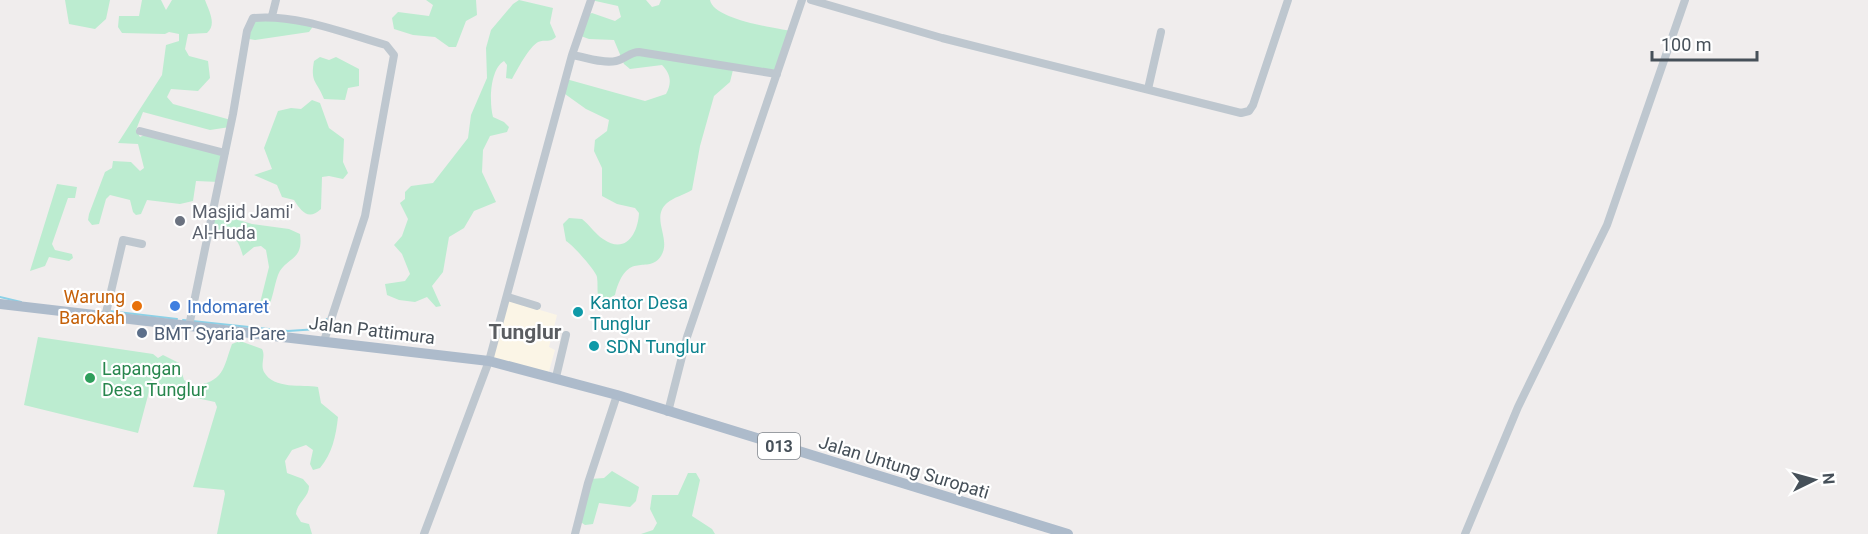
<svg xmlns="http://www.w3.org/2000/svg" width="1868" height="534" font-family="Roboto,sans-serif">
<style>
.commercial{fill:#fbf5e6}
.green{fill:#bcecd0}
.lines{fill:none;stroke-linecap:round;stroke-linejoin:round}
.stream{stroke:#8bd1e7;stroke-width:2}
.minor{stroke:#bec7cf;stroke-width:8}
.major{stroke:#adbbcb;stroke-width:10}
.worship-dot{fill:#6b7280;stroke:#fff;stroke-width:2}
.food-dot{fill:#e8710a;stroke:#fff;stroke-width:2}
.shop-dot{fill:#3f7fe0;stroke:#fff;stroke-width:2}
.culture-dot{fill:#0f9aa8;stroke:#fff;stroke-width:2}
.service-dot{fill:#5c6f8a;stroke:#fff;stroke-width:2}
.leisure-dot{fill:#2e9e5b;stroke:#fff;stroke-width:2}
.labels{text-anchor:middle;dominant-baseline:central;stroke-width:4.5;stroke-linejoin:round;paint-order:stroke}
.shield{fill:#fff;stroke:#7e848b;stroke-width:1.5}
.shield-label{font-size:16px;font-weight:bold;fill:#465059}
.worship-label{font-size:18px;fill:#5b616d;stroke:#fff;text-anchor:start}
.food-label{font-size:18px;fill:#c56008;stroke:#fff;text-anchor:end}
.culture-label{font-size:18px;fill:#0d838f;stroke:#fff;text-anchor:start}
.shop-label{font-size:18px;fill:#366cbe;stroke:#fff;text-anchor:start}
.street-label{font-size:18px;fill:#465059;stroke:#fff}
.service-label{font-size:18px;fill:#4e5e75;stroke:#fff;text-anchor:start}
.leisure-label{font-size:18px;fill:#27864d;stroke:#fff;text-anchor:start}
.quarter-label{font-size:21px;font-weight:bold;fill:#5a5d61;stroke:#fff}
</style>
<rect width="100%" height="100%" fill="#f0eded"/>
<!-- commercial -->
<path class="commercial" d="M508,297L541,306L540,310L557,315L549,347L555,350L548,375L489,361Z"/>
<!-- green -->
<path class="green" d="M65,0H110L106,19L95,29L69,24Z
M142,0H161L166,10L172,0H205C209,11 217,24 207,33L188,34L185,49L189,56L208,61L210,78L198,91L171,89L167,97L173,104L231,120L230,127L210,130L143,112L136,130L140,137L148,133L225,153L219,182L196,181L193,201L180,204L147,200L141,214L136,215L133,212L130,200L110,195L106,199L99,224L92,225L88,220L89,214L105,172L112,168L113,161L131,162L140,171L144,168L138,144L118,143L162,75L166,45L179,41V34L169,32L165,34L122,33L118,27L119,16H139Z
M426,0H476L477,15L466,21L456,47H449L435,37L413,35L394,29L392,18L398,12L429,16L433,5Z
M519,0L553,8L550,23L556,37C550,43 545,39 538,42C529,47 517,70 512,79L506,78L507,65L504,61C490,69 489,102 493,117L504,122L509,127L507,132L490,136L483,150L482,172L496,202L474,211L464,228L449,237L443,272L432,286L441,306L436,307L427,297L415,302L399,300L387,295L385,284L405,281L410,274L402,254L394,245L402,236L408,219L400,203L405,199V192L411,186L433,183L468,138L471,115L487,78L486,48L491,30L513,4Z
M591,0H646L652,7L659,5L661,0H710C713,19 774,28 791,31L777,74L733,70L730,82L714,96L700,146L692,190C684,195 674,197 667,203C650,218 672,239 661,256C648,276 627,248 615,295L606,300L598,296C597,290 598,283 597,277C596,271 572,244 566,241L563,224L569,218L582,219C590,225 595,234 603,239C626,255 638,233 639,213L635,208L617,204L602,196V168L594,151L595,140L607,131L609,120L586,109L565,94L566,79L645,101L666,94C672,83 671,74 662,65L630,69L624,64L614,40L589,39L578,35L584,16L592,13L615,21L621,17L618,6Z
M253,18L314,25L309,32L255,40L249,39Z
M320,57L329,60L336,57L359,69V86L348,88L345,100L324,99C317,81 310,83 314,61Z
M312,100L320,103L329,128L344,139L343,162L348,173L343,179L329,176L322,177L321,209C308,221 301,211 294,200L282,197L277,185L254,175L272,169L264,148L278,111L291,108L301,109Z
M57,184L77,187L75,198H68L52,244L55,250L72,254L73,258L69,261L49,257L45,266L30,271Z
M226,216L252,224L289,229L300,234C304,262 285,257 278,275C274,286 273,298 268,308L261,307L260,303L269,267L266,250L261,246L254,247L243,256C237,235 235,239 215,234L212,228L215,218Z
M38,337L153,354L158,358L163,355L179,363L184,380L192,386C225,382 223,368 232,344L240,341L262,349C266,356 260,364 264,372C274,390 302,384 318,387L321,403L338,417C336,436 332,454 320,468L313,470L310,464L313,450L306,445L292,450L285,461L287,473L303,479L309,486C309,498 297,502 296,514L301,522L309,524L312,534H217L225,494L224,490L193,487L217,407L215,402L150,388L138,433L24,405Z
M612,471L639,487L636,501L630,507L599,503L593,524L585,525L579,521L590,479L604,478Z
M688,473H696L700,480L692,516L712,529L715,534H641L653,530L657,523L650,509L652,495H678Z"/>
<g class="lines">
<!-- stream -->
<path class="stream" d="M0,297L21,302
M109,311L177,319
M183,320L288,331L318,329L327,319"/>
<!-- minor -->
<path class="minor" d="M811,0L942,38L1241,113L1249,111L1253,105L1288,0
M272,16L276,0
M572,55C585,57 603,64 616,61C625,59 630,52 639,52L777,74
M1148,89L1161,32
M140,131L225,153
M508,297L537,306
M105,317L123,240L142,244
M189,326L233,114L247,31L253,18C298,14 344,33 386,45L394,55L365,216L324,341
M556,377L566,335
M668,412L687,337L802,0
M424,534L489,361L572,55L591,0
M575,534L588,483L617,395
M1465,534L1518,407L1607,225L1685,0"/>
<!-- major -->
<path class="major" d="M0,304L489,361L617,395L1068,534"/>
</g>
<!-- markers -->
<circle class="worship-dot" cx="180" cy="221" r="6"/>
<circle class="food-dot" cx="137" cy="306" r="6"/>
<circle class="shop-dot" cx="175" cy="306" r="6"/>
<g class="culture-dot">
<circle cx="578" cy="312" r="6"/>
<circle cx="594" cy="346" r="6"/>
</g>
<circle class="service-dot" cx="142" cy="333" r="6"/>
<circle class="leisure-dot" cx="90" cy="378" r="6"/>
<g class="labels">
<!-- shield labels -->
<rect class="shield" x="758" y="433" width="42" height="26" rx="4.5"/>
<g class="shield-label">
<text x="779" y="446">013</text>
</g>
<!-- worship labels -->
<g class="worship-label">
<text x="192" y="211">Masjid Jami'<tspan x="192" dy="21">Al-Huda</tspan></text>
</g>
<!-- food labels -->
<g class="food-label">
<text x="125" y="296">Warung<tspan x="125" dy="21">Barokah</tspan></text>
</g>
<!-- culture labels -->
<g class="culture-label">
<text x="590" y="302">Kantor Desa<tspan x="590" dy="21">Tunglur</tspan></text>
<text x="606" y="346">SDN Tunglur</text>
</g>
<!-- shop labels -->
<g class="shop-label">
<text x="187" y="306">Indomaret</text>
</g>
<!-- street labels -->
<g class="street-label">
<text transform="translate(372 330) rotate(7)">Jalan Pattimura</text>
<text transform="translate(904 467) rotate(17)">Jalan Untung Suropati</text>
</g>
<!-- service labels -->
<g class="service-label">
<text x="154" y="333">BMT Syaria Pare</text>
</g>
<!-- leisure labels -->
<g class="leisure-label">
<text x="102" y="368">Lapangan<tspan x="102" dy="21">Desa Tunglur</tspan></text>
</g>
<!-- quarter labels -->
<g class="quarter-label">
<text x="525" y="332">Tunglur</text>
</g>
</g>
<!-- north arrow -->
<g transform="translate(1814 480) rotate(85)" stroke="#ffffff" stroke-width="4.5" paint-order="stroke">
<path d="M0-4.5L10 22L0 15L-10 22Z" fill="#465059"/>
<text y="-9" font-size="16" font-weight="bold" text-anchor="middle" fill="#465059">N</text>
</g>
<!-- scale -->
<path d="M1652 51v9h105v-9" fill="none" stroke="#465059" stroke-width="3"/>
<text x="1661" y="51" font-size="18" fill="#465059" stroke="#ffffff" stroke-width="4.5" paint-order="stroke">100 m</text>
</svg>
